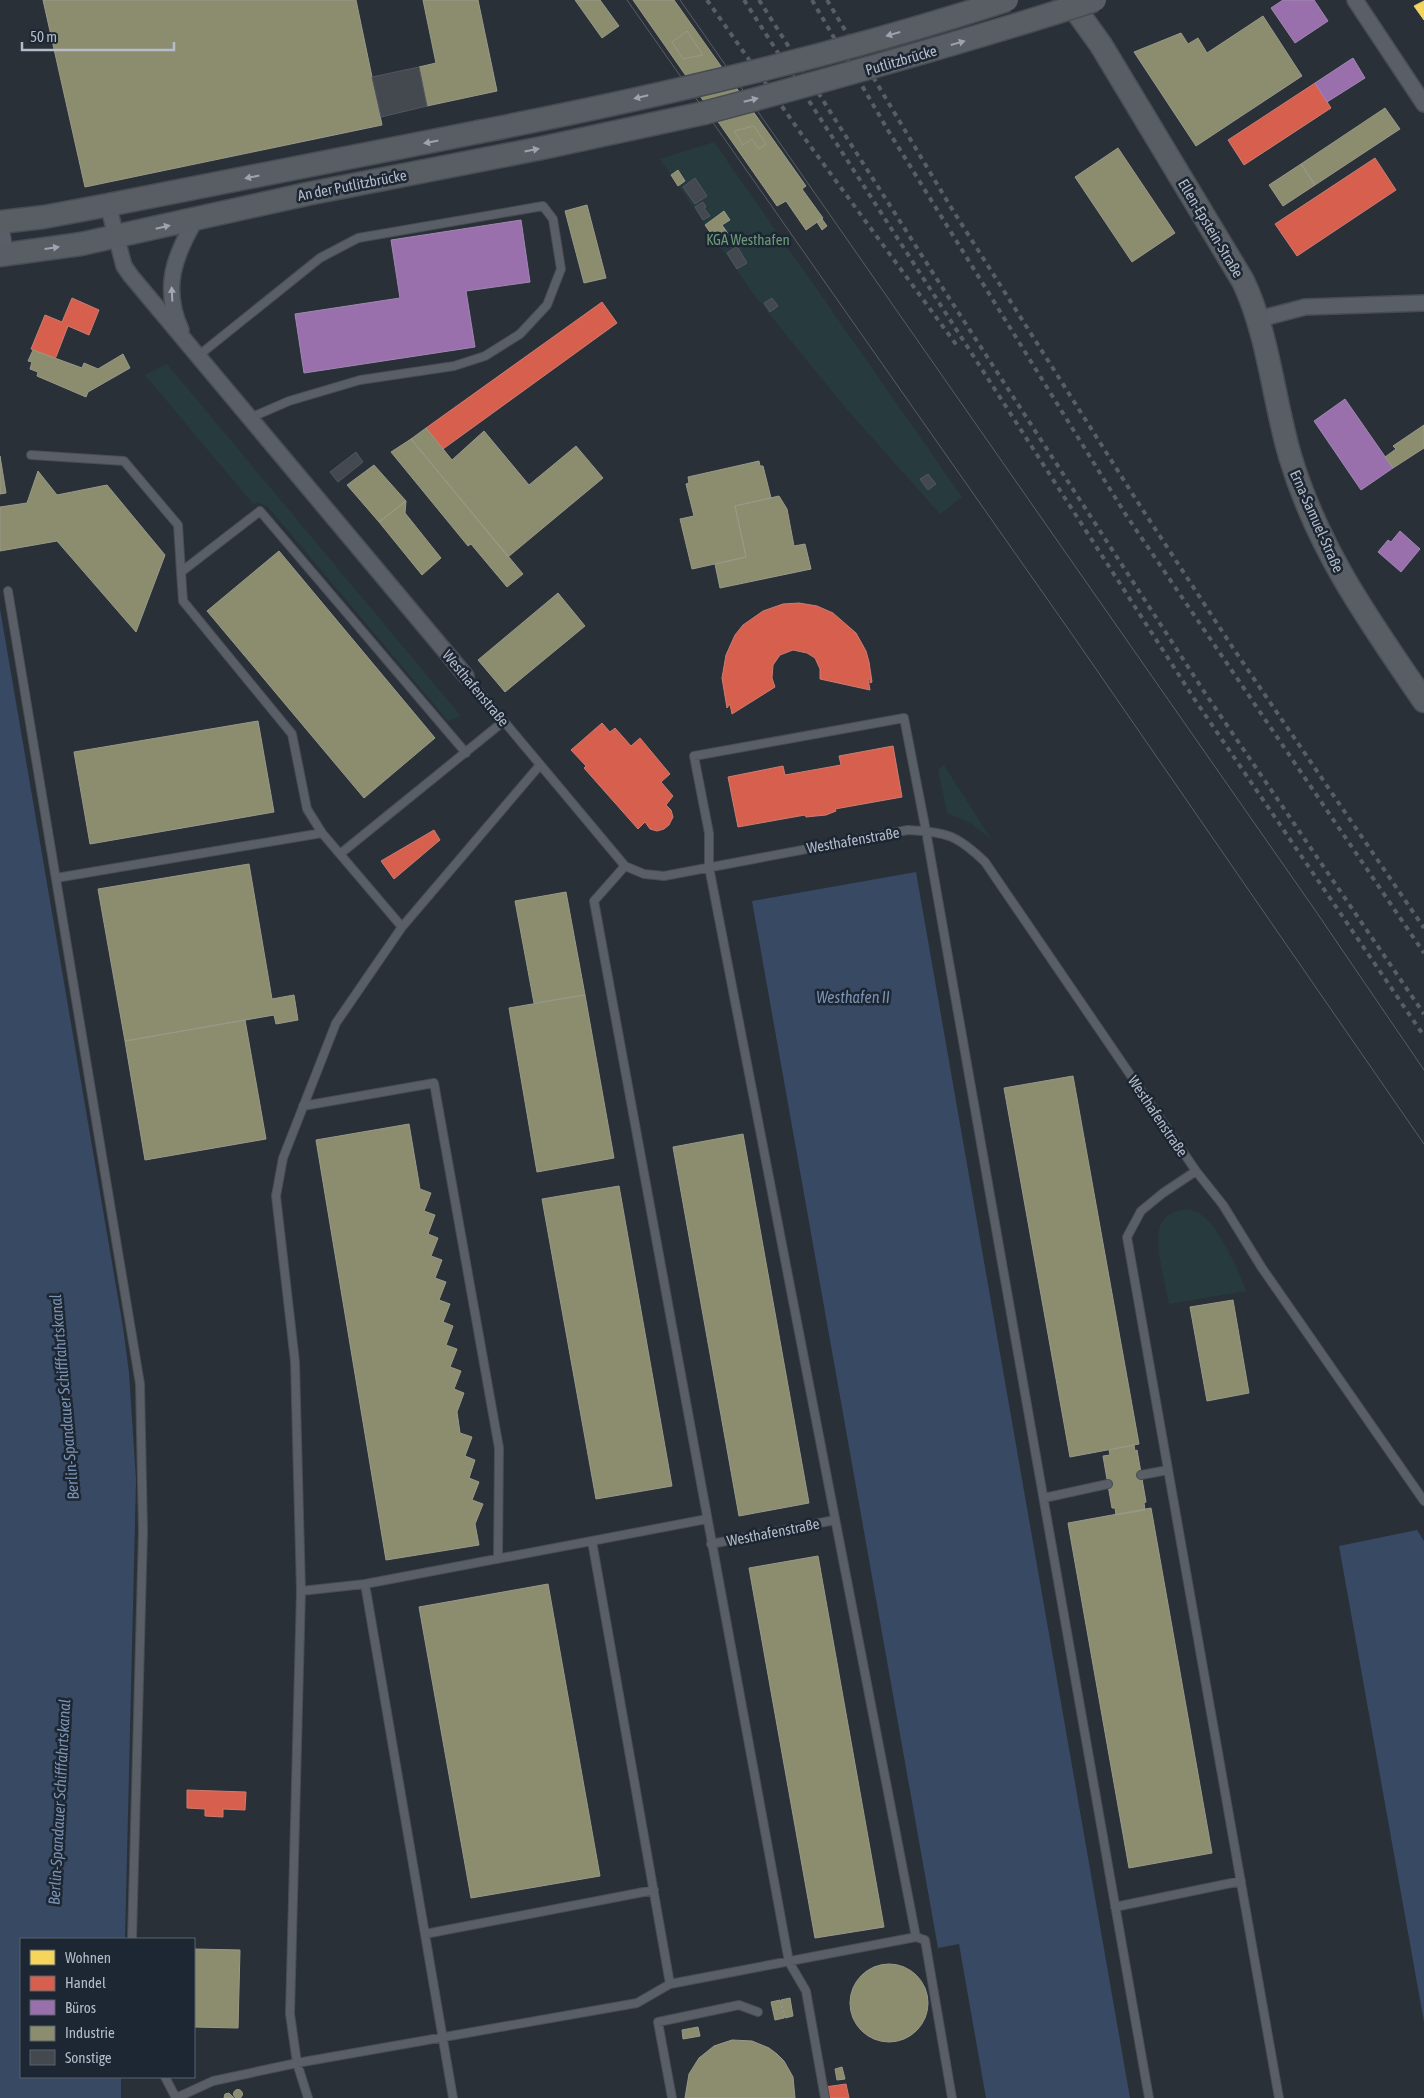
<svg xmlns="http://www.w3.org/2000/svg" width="1424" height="2098" font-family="'Asap Condensed',sans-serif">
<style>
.green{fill:#273a3e}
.water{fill:#384963}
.homes{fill:#f6d55c;stroke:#e2ce7d}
.shops{fill:#d6604d;stroke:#cc7c72}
.offices{fill:#9970ab;stroke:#a187b4}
.industry{fill:#8c8c6e;stroke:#989a89}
.building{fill:#444950;stroke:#52575f}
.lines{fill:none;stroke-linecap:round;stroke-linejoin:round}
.service-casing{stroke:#484c53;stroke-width:10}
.minor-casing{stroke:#484c53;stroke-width:18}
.tertiary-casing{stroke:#484c53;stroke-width:22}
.secondary-casing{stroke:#484c53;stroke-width:25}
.service{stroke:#5a5e66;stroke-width:8}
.minor{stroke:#5a5e66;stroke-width:15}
.tertiary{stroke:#5a5e66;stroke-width:20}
.secondary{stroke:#595d64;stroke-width:22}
.tram{stroke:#595d64;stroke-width:1}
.rail{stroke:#595d64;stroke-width:4;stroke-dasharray:5 5;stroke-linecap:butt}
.secondary-bridge-casing{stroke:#484c53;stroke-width:25;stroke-linecap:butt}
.secondary-bridge{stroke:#595d64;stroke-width:22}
.oneway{fill:#9da4b0}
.oneway2{fill:#a2a9b5}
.labels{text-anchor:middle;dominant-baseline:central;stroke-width:5;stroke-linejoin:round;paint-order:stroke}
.street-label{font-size:15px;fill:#b4bcc9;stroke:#1d2633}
.park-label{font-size:15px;fill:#6b9a76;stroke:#1d2633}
.water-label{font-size:16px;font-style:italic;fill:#7c92b1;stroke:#1d2633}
</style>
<rect width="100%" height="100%" fill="#2a3038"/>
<!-- green -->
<path class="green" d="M714,142L962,497L940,514L843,405L751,291L660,159Z
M167,364L461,716L448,721L268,507L259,503L253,504L145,375Z
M944,765L991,839L970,823L947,813L938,769Z
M1181,1210C1188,1210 1194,1210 1200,1214C1218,1224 1239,1271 1246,1291L1169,1304C1166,1284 1150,1235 1164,1219C1168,1214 1174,1212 1181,1210Z"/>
<!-- water -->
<path class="water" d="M0,609L123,1327L129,1373L136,1480L125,1939H21V2077H121V2098H0Z
M916,872L1130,2098H986L959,1944L938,1948L752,901Z
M1417,1530L1424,1541V2022L1339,1546Z"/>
<!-- homes -->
<path class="homes" d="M1424,1V20L1414,6Z"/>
<!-- shops -->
<path class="shops" d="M1315,83L1331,108L1244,165L1228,140Z
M1375,158L1396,190L1297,256L1275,224Z
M72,298L99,310L89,335L68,326L56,357L53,358L31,349L45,315L62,322Z
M602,302L617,323L443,449L426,428Z
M799,603L817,606L833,613L856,633L866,651L869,662L872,682L870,683V679H868L870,690L820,679V669L815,658L807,653L793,650L780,655L773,665L772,678L775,687L732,714L730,704L727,708L722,678L726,655L735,635L743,625L763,611L783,604Z
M602,723L610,732L615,728L631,746L640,738L670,774L661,782L673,796L666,805L671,810L673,817L669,825L664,829L657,831L650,829L645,822L638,829L584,768L586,766L571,750Z
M893,746L902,797L835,809L836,811L826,815L806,817L805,815L738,827L728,777L783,766L785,775L841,765L839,756Z
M434,830L440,840L394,879L381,861Z
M187,1790L246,1792L245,1810L223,1809V1817L205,1816V1809L187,1808Z
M846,2084L849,2098H827L825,2087Z"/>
<!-- offices -->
<path class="offices" d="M1283,0H1314L1328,21L1295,43L1271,8Z
M1353,58L1365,78L1327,102L1315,83Z
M521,220L530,282L466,291L475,347L304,373L295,314L400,298L391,240Z
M1345,399L1393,468L1361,490L1314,421Z
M1400,531L1420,549L1401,572L1378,552L1388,540L1391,542Z"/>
<!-- industry -->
<path class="industry" d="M43,0H356L382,125L85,187Z
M423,0H478L497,91L427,106L419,67L436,63Z
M575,0H600L619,26L602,38Z
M633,0H674L806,186L802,189L823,218L806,230L786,201L777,206Z
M1263,16L1302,76L1196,146L1134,52L1181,33L1188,44L1198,38L1207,53Z
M687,31L703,55L683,59L672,42Z
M1385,108L1400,129L1315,185L1301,164Z
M754,126L766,144L759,149L752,139L743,145L734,131Z
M1118,148L1175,233L1132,262L1075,177Z
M1301,164L1315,185L1283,206L1269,185Z
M678,170L685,181L678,186L671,175Z
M587,205L606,278L584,283L565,211Z
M724,211L730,220L722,225L729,235L726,237L729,241L720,247L705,225Z
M822,219L827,226L822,230L817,222Z
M33,350L82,368L84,363L98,369L123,354L130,368L88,392L86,397L37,376L38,372L30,369L32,362L28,361Z
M1424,425V448L1393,468L1385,457L1396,449L1393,446Z
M426,428L452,460L484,431L529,485L576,446L603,478L508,557L411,439Z
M411,439L523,574L507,587L471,544L468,546L391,452Z
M0,456L6,493L0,494Z
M759,461L760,466H763L771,498L735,506L746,557L692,569L680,519L694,516L686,484L689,483L688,477Z
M374,465L406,501L379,522L347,485Z
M38,471L57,495L107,485L165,555L136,632L57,541L0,551V507L27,503Z
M779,496L787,509L794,546L805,544L811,569L720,588L715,564L746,557L735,506Z
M406,501L405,513L441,558L422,575L379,522Z
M279,551L435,738L364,798L207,611Z
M558,593L585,626L505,692L478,660Z
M258,721L274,812L90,844L74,752Z
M249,864L272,999L294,995L298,1020L276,1024L274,1015L125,1041L98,889Z
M566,892L585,995L534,1003L515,901Z
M585,995L614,1158L537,1172L509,1008Z
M245,1020L266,1139L145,1160L125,1041Z
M1073,1076L1139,1444L1070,1457L1004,1088Z
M409,1124L420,1189L431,1193L424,1211L435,1215L428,1234L438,1238L431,1256L442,1260L435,1278L446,1282L439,1300L450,1304L443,1322L453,1326L446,1345L457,1349L450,1367L461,1371L454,1389L464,1393L457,1412L460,1433L472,1437L465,1456L475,1460L469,1478L479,1482L472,1500L483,1504L475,1524L479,1545L386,1560L316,1140Z
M743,1134L809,1503L739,1516L673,1147Z
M619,1186L672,1486L596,1499L542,1199Z
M1233,1300L1249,1393L1207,1401L1190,1307Z
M1134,1445L1135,1451L1137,1450L1146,1502L1144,1503L1145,1510L1116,1515L1115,1508H1112L1103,1456L1110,1455L1109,1450Z
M1151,1508L1212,1853L1129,1868L1068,1523Z
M818,1556L884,1927L815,1938L749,1568Z
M548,1584L600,1876L471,1898L419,1607Z
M194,1949L240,1950L238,2028L194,2027Z
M850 2003a39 39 0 1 1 78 0a39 39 0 1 1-78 0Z
M790,1998L793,2016L785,2018L781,2000Z
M780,2000L784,2018L775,2020L771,2002Z
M698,2027L700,2036L683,2039L682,2030Z
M732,2040L752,2041L769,2048L777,2054L784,2061L793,2077L795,2098H685L689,2074L699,2058L714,2046Z
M842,2067L845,2079L837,2080L835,2069Z
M233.5 2094a4.5 4.5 0 1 1 9 0a4.5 4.5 0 1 1-9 0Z
M229,2093L234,2098H224L225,2094Z"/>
<!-- building -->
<path class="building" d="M419,67L427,106L381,117L372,77Z
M695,178L707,196L695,204L683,187Z
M703,202L706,207L704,208L710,216L703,220L695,207Z
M737,246L747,263L737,269L727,253Z
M772,298L778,306L770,312L764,303Z
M356,452L363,462L338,482L330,472Z
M928,474L936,484L928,490L920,479Z"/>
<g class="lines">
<!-- service casing -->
<g class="service-casing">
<path id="service" d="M198,356L320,258L358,238L543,206L553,219L561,269L547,305L520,334L485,356L454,366L360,380L289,401L250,418
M31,455L124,461L178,525L181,572
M8,591L140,1384L143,1531L132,1939
M466,676L625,866L644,874L664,876L908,830C947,832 957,835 985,862L1196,1171L1223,1205L1262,1268L1424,1501
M340,854L504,721
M625,866L594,901L789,1962L806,1991L825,2098
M56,878L322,833
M402,927L322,833L307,809L292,734L183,601L181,572L260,511L466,753
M303,1106L434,1083L499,1448L498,1559
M1196,1171L1163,1193L1141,1211L1127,1237L1279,2098
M1141,1475L1168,1470
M1044,1498L1108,1484
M592,1541L670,1984L916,1937L709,867V833L694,756L904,718L926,831L1149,2098
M711,1544L835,1520
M365,1584L453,2098
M301,1591L365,1584L707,1519
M1115,1907L1241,1881
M425,1934L654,1890
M916,1937L925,1940L952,2098
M165,2077L176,2098
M176,2098L213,2081L297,2063L637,2003L670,1984
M308,2098L297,2063L290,2014L301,1591L295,1362L276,1196L283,1158L336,1023L402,927L540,765
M672,2098L658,2022L739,2005L758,2012"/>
</g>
<!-- minor casing -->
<g class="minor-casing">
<path id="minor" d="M1355,0L1424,104
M108,205L124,266L131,276L466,676
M1259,319L1305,307L1424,303
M181,330C162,288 174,256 196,219"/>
</g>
<!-- tertiary casing -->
<g class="tertiary-casing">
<path id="tertiary" d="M0,235L3,255"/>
</g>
<!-- secondary casing -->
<g class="secondary-casing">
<path id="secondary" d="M1065,0L1078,13L1101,45L1243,281C1269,336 1273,398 1290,456C1318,550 1370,622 1424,701
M0,222L44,217L108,205L478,132
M0,255L81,244L307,194L542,148L704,113"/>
</g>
<!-- service -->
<use href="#service" class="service"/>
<!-- minor -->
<use href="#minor" class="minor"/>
<!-- tertiary -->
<use href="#tertiary" class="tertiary"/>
<!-- secondary -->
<use href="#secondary" class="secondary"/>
<!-- tram -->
<path class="tram" d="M627,0L1076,640L1424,1144
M680,0L1315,910L1424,1070"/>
<!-- rail -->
<path class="rail" d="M707,0L800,132L958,347
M744,0L1195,700L1424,1036
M759,0L940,284L1205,693L1424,1014
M812,0L889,132L1126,515L1424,953
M827,0L952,209L1137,501L1235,651L1424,928"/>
<!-- secondary-bridge casing -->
<g class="secondary-bridge-casing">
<path id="secondary-bridge" d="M704,113C835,78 966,42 1095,0
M478,132C656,97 835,56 1007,0"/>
</g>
<!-- secondary-bridge -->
<use href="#secondary-bridge" class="secondary-bridge"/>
</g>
<!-- one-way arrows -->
<defs><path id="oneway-solid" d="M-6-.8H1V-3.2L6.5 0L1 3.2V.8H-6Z" transform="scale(1.25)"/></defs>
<g class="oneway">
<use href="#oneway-solid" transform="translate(893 34) rotate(164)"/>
<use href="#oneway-solid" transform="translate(958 43) rotate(-16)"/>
<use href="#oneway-solid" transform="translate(641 97) rotate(167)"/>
<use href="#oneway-solid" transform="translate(751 100) rotate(-14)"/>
<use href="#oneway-solid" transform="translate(431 142) rotate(169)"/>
<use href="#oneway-solid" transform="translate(532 150) rotate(-11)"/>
<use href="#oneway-solid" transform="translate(252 177) rotate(169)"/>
<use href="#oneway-solid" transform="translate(163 227) rotate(-13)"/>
<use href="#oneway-solid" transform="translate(52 248) rotate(-8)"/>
</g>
<use class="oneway2" href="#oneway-solid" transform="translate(172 294) rotate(-93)"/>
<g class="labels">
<!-- street labels -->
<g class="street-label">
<text transform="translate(901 60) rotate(-16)">Putlitzbrücke</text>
<text transform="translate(352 185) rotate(-11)">An der Putlitzbrücke</text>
<text transform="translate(1211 228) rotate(59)">Ellen-Epstein-Straße</text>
<text transform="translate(1317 521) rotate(66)">Erna-Samuel-Straße</text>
<text transform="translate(476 688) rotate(50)">Westhafenstraße</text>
<text transform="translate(853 840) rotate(-10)">Westhafenstraße</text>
<text transform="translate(1158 1116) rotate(56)">Westhafenstraße</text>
<text transform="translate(773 1532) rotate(-11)">Westhafenstraße</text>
</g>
<!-- park labels -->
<g class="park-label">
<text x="748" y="239">KGA Westhafen</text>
</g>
<!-- water labels -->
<g class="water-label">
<text x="853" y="997">Westhafen II</text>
<text transform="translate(64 1397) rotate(-95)">Berlin-Spandauer Schifffahrtskanal</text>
<text transform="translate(59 1802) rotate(-87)">Berlin-Spandauer Schifffahrtskanal</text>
</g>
</g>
<!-- legend -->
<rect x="20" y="1938" width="175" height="140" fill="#1d2633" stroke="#59626f"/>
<rect x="30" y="1950" width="25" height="15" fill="#f6d55c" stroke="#59626f"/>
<text x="65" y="1963" font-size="15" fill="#b4bcc9">Wohnen</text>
<rect x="30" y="1976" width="25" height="15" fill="#d6604d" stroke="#59626f"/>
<text x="65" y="1988" font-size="15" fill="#b4bcc9">Handel</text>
<rect x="30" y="2000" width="25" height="15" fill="#9970ab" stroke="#59626f"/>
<text x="65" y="2013" font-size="15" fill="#b4bcc9">Büros</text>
<rect x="30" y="2026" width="25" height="15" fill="#8c8c6e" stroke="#59626f"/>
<text x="65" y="2038" font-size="15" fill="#b4bcc9">Industrie</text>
<rect x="30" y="2050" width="25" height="15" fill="#444950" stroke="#59626f"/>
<text x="65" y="2063" font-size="15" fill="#b4bcc9">Sonstige</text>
<!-- scale -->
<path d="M22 42v8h152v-8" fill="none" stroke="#b4bcc9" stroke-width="2.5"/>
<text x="30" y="42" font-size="15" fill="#b4bcc9" stroke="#1d2633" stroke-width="4" paint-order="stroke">50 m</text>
</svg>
